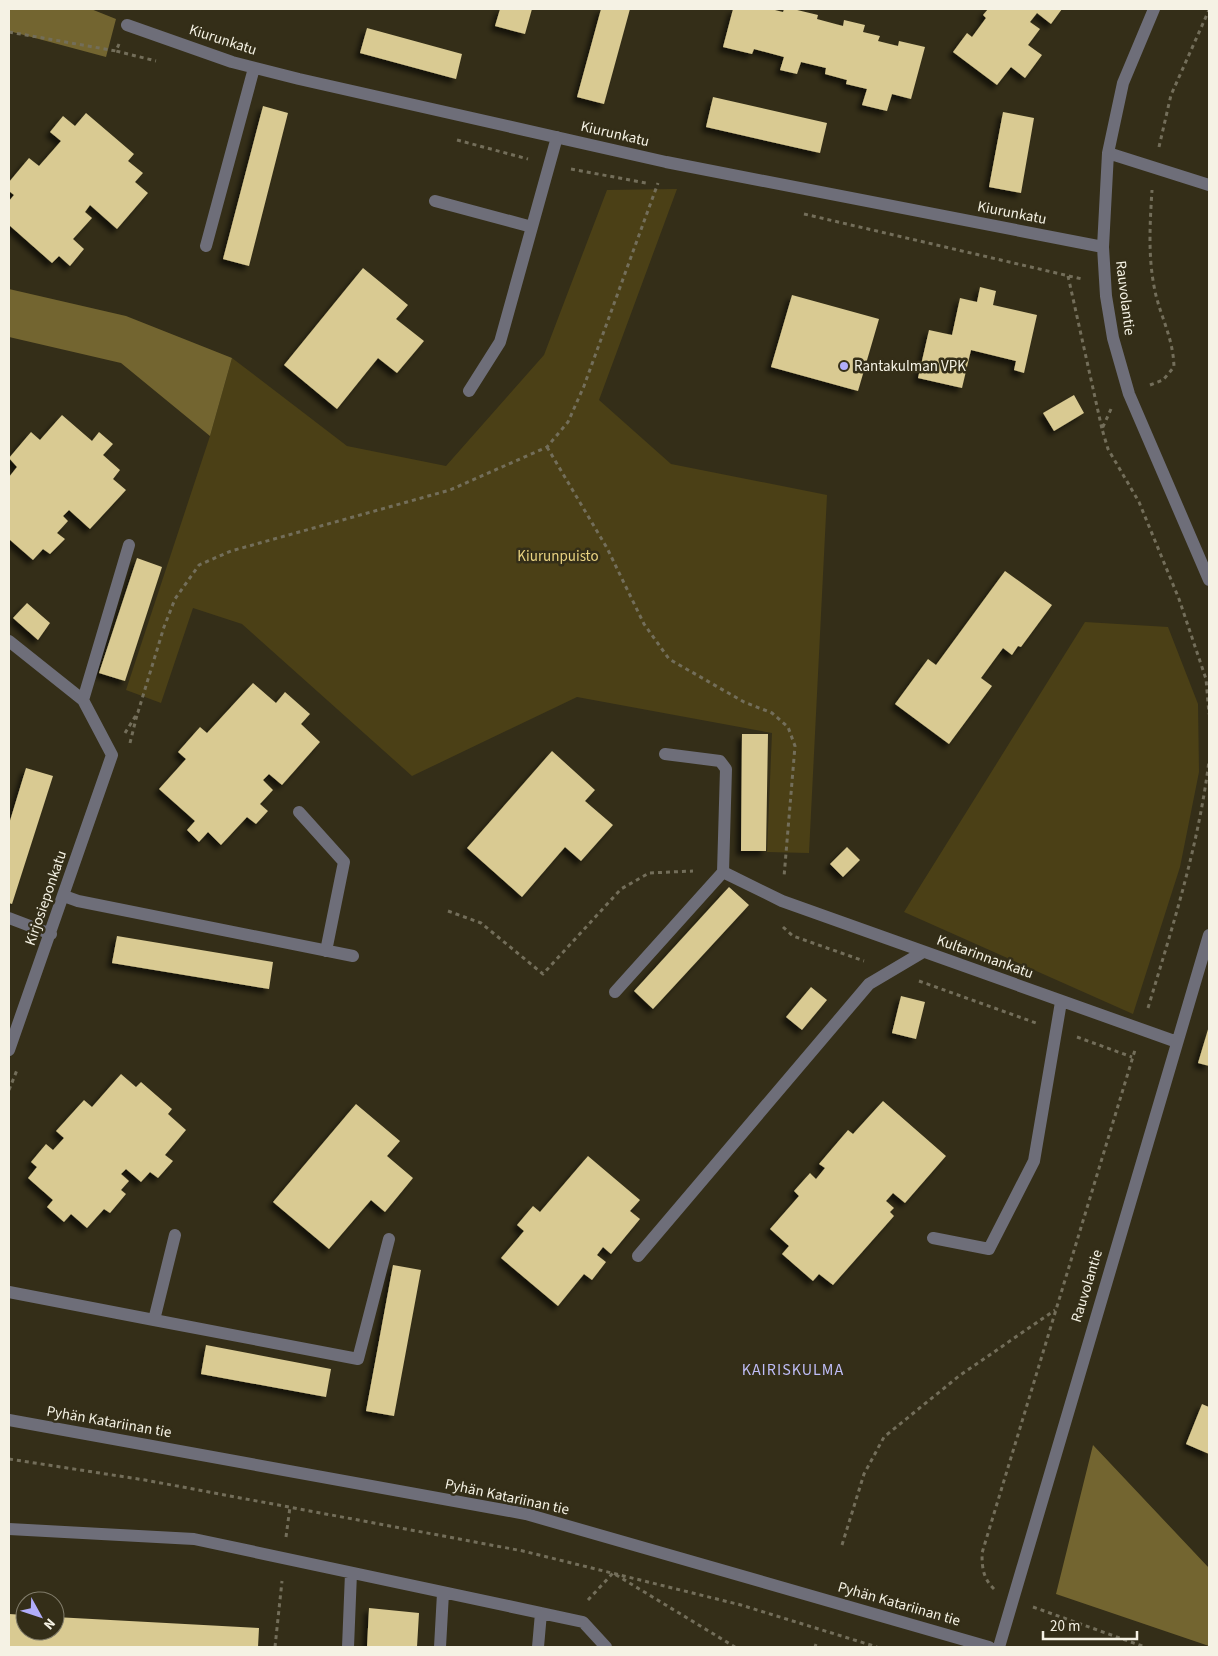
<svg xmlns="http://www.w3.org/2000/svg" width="1218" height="1656" font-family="'Source Sans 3',sans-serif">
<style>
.green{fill:#4b4016}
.forest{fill:#736530}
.building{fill:#d9ca92;filter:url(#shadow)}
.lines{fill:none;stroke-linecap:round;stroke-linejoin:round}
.path{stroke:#736e5a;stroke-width:3;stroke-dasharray:4 4;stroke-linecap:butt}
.minor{stroke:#6e6e79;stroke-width:12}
.poi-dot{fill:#b1adfa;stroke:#342e18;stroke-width:2}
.labels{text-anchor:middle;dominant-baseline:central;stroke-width:5;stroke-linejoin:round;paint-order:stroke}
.street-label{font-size:15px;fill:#f5f2e4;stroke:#342e18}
.poi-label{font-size:15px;fill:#f5f2e4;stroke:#342e18;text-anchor:start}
.park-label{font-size:15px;fill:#e9d381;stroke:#342e18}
.neighbourhood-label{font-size:16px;letter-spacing:1px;fill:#bfbdf6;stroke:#342e18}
</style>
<defs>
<filter id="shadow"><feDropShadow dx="-4.5" dy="4.5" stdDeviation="2.5" flood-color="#0009"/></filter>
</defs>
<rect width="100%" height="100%" fill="#342e18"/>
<!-- green -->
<path class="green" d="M677,189L599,400L671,464L827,495L809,853L767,852L772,733L577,697L412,776L242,624L193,608L161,703L126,690L210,436L232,358L347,446L446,466L544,355L607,190Z
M1085,622L1168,627L1198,704L1199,772L1180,867L1133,1014L904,912Z"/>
<!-- forest -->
<path class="forest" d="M9,9H91L116,19L106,57L9,31Z
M9,289L126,316L232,358L210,436L121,363L9,337Z
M1093,1445L1209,1568V1646L1056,1594Z"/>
<!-- building -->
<path class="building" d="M500,9H532L525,34L495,26Z
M601,9H630L604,104L577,97Z
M733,9H771L783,12L784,9H793L818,15L817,19L843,26L844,20L865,25L863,32L880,36L878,41L898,46L899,41L925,47L911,99L892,94L887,111L862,105L867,89L846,84L847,80L825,74L826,68L801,62L797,74L780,70L784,57L754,49L752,54L723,47Z
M988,9H1062L1051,24L1037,13L1030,22L1040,29L1028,45L1042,55L1025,78L1011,67L997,85L953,52L967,33L972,37L986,18L983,15Z
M367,28L462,54L456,79L360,53Z
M713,97L827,123L820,153L706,127Z
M263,106L288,113L249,266L223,259Z
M1003,112L1034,118L1021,193L989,187Z
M86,113L134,154L128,161L143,173L135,182L148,193L117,229L90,205L85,212L92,218L73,239L84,249L70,266L59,256L52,263L9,225V201L14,195L9,191V182L29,158L39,166L61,141L50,132L63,116L75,126Z
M363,268L408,305L396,319L424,341L397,373L378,358L337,409L284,365Z
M980,287L996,291L993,305L1037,315L1024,373L1014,370L1016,361L971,350L962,388L918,378L929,330L952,335L960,298L977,302Z
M792,295L879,319L858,391L771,367Z
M1074,395L1084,413L1054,431L1043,413Z
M62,415L92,441L99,432L113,444L103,455L120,470L113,479L126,490L90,529L69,510L63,516L68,521L57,533L65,539L50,554L43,549L33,560L9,539V477L17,467L9,458L31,432L40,440Z
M137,558L162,567L125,681L99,673Z
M1005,571L1052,605L1021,647L1018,646L1012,655L1003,648L981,678L992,686L949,744L895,704L928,659L936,665Z
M27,603L50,623L38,640L13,618Z
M253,683L276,703L285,692L310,714L301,724L320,742L282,785L269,774L263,780L273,790L260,804L268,811L256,824L247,817L221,845L208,832L199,842L187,830L195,821L159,789L186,759L178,752L200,727L207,733Z
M742,734H768L766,851H741Z
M552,751L595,790L585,801L613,825L581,861L565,847L522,897L467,848Z
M26,768L53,776L12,904L9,903V824Z
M847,847L860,860L843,877L830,864Z
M729,887L749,905L653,1009L634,991Z
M117,936L273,962L269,989L112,963Z
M811,987L827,1000L802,1030L786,1017Z
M901,996L925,1002L916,1039L892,1033Z
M1209,1026V1066L1198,1063Z
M121,1074L136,1087L141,1082L172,1109L168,1114L186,1130L165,1155L173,1161L158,1178L150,1172L141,1182L126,1169L121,1174L129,1181L121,1190L126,1194L110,1213L104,1209L87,1228L71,1214L64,1222L47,1207L53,1200L28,1178L37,1167L31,1162L46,1144L53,1150L64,1138L56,1131L84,1100L92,1107Z
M883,1101L946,1156L905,1203L893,1193L886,1201L894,1208L890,1212L894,1216L833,1285L819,1274L813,1281L782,1254L789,1246L770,1229L799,1196L794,1191L810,1173L816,1179L825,1168L819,1164L848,1130L853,1134Z
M356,1104L400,1141L387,1156L413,1178L385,1212L371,1200L329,1249L273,1202Z
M588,1156L640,1200L630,1211L640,1219L611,1254L603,1247L597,1255L606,1262L592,1280L584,1274L558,1306L501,1258L524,1231L517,1225L533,1206L540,1212Z
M393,1265L421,1270L394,1416L366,1411Z
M206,1345L331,1369L326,1397L201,1374Z
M1202,1404L1209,1407V1454L1186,1444Z
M369,1608L419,1613L417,1647H367Z
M9,1614L25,1615V1631H55V1617L259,1628L258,1647H9Z"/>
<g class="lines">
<!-- path -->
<path class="path" d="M9,32L116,51
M119,44L116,51L156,61
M457,140L528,159
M1159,147L1171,95L1209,10
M571,169L646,183
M804,214L1082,279
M1068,276L1102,429
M1150,385L1163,380L1174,367C1173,335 1159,315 1154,286C1148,255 1150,222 1152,190
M1111,409L1102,429L1108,449L1139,502L1179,599L1206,679L1209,714
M547,447L607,548L644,624L669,659L744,702L772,713L788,727L795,746L784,877
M125,733L138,712L164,627L175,599L199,565L231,551L450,490L547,447L568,422L584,386L658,183
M130,743L137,715
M448,911L481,923L543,974L621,889L649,873L693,871
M783,927L793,936L864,961
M919,981L1036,1023
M1148,1008C1173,925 1198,848 1209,761
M1077,1037L1132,1057
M9,1090L17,1070
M9,1459L145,1480L523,1551L741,1605L877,1647
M286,1537L290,1507
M842,1545L864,1474L884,1437L959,1376L1055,1310
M994,1589C983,1578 982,1568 982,1553L1135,1050
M588,1600L613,1573L735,1647
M1033,1607L1145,1647
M275,1647L282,1581
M815,1647L816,1644"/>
<!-- minor -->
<path class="minor" d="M1154,9L1123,83L1108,153L1103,247L1106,296L1113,338L1129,394L1209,580
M127,25L232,62L299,79L666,162L1103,247
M1108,153L1209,185
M435,201L532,227
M206,246L254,68
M469,391L500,342L557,137
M9,641L83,700L112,755L9,1050
M83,700L129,545
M665,754L720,761L726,769L723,872
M299,812L344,862L326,951
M64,896L78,901L353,956
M9,918L51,934
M615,992L723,872L782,901L1177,1042
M933,1238L989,1249L1034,1161L1061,1002
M638,1256L869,984L923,952
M9,1292L154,1320L175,1235
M154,1320L358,1359L389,1239
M9,1420L526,1514L989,1647
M9,1529L194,1539L583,1622L606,1647
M348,1647L351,1573
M440,1647L443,1593
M538,1647L541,1613
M999,1647L1209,935"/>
</g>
<!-- markers -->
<circle class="poi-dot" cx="844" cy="366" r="5"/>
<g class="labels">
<!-- street labels -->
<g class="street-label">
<text transform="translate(223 40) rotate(18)">Kiurunkatu</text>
<text transform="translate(615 134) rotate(13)">Kiurunkatu</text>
<text transform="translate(1012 213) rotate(11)">Kiurunkatu</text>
<text transform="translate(1125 298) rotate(83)">Rauvolantie</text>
<text transform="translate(46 898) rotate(-71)">Kirjosieponkatu</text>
<text transform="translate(985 957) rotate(20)">Kultarinnankatu</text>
<text transform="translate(1087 1286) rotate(-73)">Rauvolantie</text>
<text transform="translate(109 1422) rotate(10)">Pyhän Katariinan tie</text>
<text transform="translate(507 1497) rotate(12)">Pyhän Katariinan tie</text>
<text transform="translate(899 1604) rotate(16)">Pyhän Katariinan tie</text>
</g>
<!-- poi labels -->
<g class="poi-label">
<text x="854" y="366">Rantakulman VPK</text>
</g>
<!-- park labels -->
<g class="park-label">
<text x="558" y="556">Kiurunpuisto</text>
</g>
<!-- neighbourhood labels -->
<g class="neighbourhood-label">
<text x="793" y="1370">KAIRISKULMA</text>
</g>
</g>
<!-- border -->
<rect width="1218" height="1656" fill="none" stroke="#f5f2e4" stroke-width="20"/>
<!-- north arrow -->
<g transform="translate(40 1616) rotate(130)"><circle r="24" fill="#342e18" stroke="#817c6a"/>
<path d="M0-4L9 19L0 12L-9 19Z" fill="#b1adfa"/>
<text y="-8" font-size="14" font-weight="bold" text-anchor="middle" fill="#f5f2e4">N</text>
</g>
<!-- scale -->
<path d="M1043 1631v8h94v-8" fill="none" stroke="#f5f2e4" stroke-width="2.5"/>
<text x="1050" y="1631" font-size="15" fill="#f5f2e4" stroke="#342e18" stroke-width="4" paint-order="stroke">20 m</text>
</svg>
